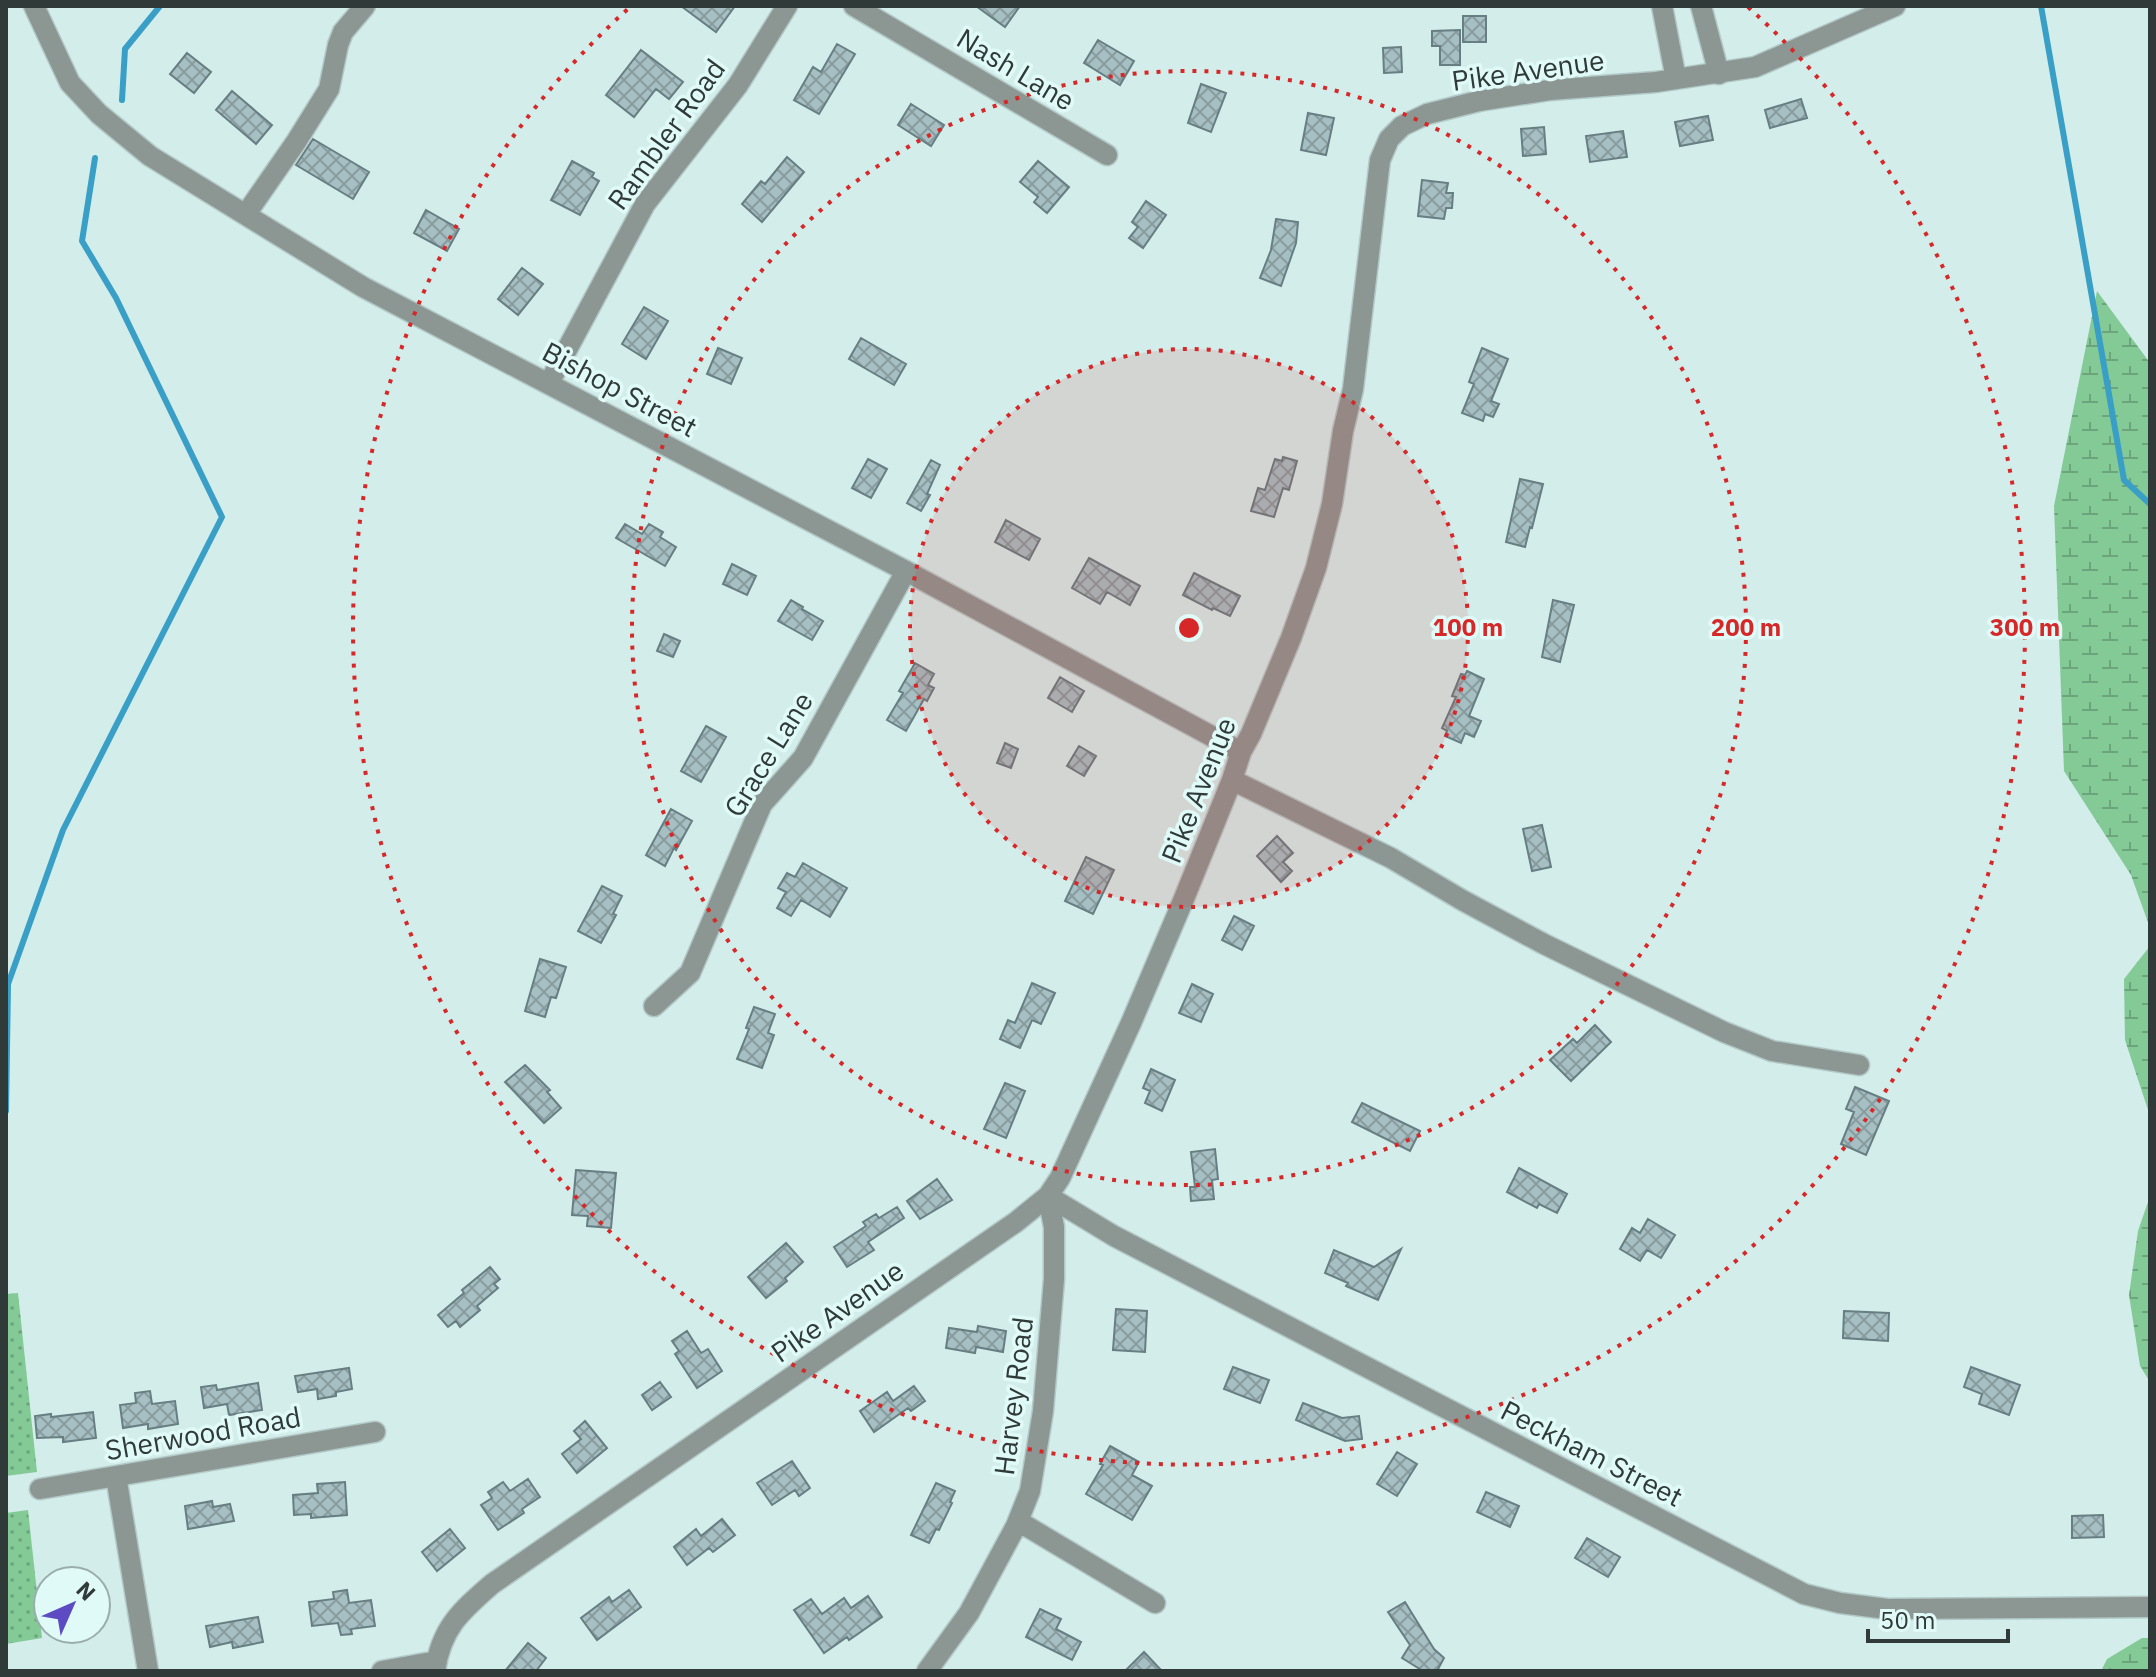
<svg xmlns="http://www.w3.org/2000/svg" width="2156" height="1677" font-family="'IBM Plex Sans',sans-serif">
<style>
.wetland{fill:url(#wetland-marsh)}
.park{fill:url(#park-dots)}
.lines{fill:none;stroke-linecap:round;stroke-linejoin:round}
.stream{stroke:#399fc6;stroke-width:6}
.building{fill:url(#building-cross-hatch);stroke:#677e82;stroke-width:2}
.minor-casing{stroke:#b2c9c7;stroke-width:23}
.minor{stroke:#8c9692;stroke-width:20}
.ring{fill:none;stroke:#d62828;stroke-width:4;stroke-dasharray:4 8}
.labels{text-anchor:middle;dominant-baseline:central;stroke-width:7;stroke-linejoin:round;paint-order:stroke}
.street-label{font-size:28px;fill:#303a39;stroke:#e0faf8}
.centre{fill:#d62828;stroke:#e0faf8;stroke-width:4}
.ring-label{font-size:24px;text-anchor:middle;font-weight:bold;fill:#d62828;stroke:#e0faf8;stroke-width:7;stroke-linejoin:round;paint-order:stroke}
</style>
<defs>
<pattern id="wetland-marsh" width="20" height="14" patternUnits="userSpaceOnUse" patternTransform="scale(2)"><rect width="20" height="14" fill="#84ca97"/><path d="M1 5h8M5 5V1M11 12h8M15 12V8" fill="none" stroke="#6ca57c"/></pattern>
<pattern id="park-dots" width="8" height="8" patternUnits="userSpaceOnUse" patternTransform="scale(2)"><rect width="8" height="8" fill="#84ca97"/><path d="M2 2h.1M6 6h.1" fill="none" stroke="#6ca57c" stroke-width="1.8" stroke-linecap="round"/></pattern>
<pattern id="building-cross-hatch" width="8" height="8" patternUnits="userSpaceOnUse" patternTransform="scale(2)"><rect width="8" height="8" fill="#a6bfc3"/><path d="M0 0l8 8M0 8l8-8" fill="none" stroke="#889c9f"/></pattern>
</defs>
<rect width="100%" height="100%" fill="#d3edeb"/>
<!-- wetland -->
<path class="wetland" d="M2097,291L2150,363V928L2131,875L2064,771L2054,506Z
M2150,946V1116L2125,1040L2124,979Z
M2150,1196V1382L2140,1366L2129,1295L2138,1231Z
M2142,1638H2150V1671H2101L2107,1659Z"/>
<!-- park -->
<path class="park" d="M18,1293L37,1472L6,1476V1294Z
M28,1510L42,1638L6,1644V1513Z"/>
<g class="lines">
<!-- stream -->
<path class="stream" d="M2041,6L2124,480L2150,504
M122,100L125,49L160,6
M6,1111L8,984L63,830L222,517L116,298L82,241L95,158"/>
</g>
<!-- building -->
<path class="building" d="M681,6H735L716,32Z
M976,6H1020L1005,27Z
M1463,16H1486V42H1463Z
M1460,30V65H1440V46H1432V31Z
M1098,40L1134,61L1120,85L1084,63Z
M837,44L855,54L819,114L794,100L813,67L821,72Z
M1401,47L1402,72L1384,73L1383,48Z
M641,50L683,82L669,99L656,89L634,117L606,95Z
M187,53L211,72L194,93L170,74Z
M1201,84L1226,93L1211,132L1188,123Z
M232,91L272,125L256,144L216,110Z
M1801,99L1807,118L1770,128L1765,110Z
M911,104L944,125L931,146L898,125Z
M1308,113L1334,118L1326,155L1301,150Z
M1708,116L1713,140L1680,146L1675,122Z
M1544,127L1546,154L1523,156L1521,129Z
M1623,131L1627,157L1590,162L1586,136Z
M313,139L369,172L353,199L296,165Z
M787,157L804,172L762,222L742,204L761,181L765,184Z
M572,161L594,173L592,177L599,181L580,215L551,200Z
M1038,161L1069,187L1047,213L1034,202L1038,197L1020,182Z
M1422,180L1448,183L1446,193H1453L1452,208H1446L1444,219L1418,216Z
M1146,201L1166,215L1143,248L1129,238L1138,227L1132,222Z
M426,210L459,229L447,251L414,233Z
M1276,219L1298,222L1296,243L1281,286L1260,278L1271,250Z
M522,268L543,284L518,315L498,299Z
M644,307L668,321L646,359L622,344Z
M861,338L906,364L894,385L849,359Z
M718,348L742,358L731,384L707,374Z
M1482,348L1508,359L1491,401L1499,404L1493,417L1485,414L1483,421L1462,413L1474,384L1469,382Z
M1283,457L1297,461L1289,490L1283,488L1274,517L1251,511L1258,488L1265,490L1275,459L1282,461Z
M868,459L887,469L871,498L852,488Z
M931,460L940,465L927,494L930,495L921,511L907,503Z
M1520,479L1543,484L1532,528L1530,527L1525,547L1506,542Z
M1006,520L1040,539L1029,560L995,542Z
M625,524L642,534L649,524L663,532L660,537L676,547L665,566L616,538Z
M1089,558L1140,586L1130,605L1107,592L1100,604L1072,588Z
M732,564L756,576L747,595L723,584Z
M1194,573L1240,596L1230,616L1213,608L1212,610L1183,595Z
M791,600L803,607L802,609L823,621L812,640L778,621Z
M1553,600L1574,605L1560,662L1542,657Z
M664,634L680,641L673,657L657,651Z
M915,663L934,674L928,685L934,688L927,701L924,699L906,731L887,720L903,693L899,691Z
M1467,671L1484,679L1469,716L1481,721L1474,737L1465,733L1461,743L1445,736L1447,731L1442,728L1456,697L1452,696L1461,674L1465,675Z
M1060,677L1084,691L1072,712L1048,698Z
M706,726L726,737L701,782L681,771Z
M1005,743L1018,749L1011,768L997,763Z
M1079,746L1096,756L1084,776L1067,766Z
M671,809L692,821L676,850L674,848L665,866L646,855Z
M1542,825L1551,867L1532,871L1523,829Z
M1277,836L1293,853L1283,862L1292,871L1281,882L1257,856Z
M1086,857L1114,870L1093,914L1065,901Z
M803,863L847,888L830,917L801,900L791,916L777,908L786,892L778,888L787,873L795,877Z
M602,886L622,896L613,914L616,915L601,943L578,931Z
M1234,916L1254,926L1242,950L1222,940Z
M540,959L566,967L556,998L551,997L545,1017L525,1011Z
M1032,983L1055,993L1041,1024L1032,1020L1020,1048L1000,1039L1008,1020L1015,1023Z
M1192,984L1213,994L1201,1022L1179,1013Z
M754,1007L775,1014L768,1033L774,1035L762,1068L737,1059L749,1029L746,1028Z
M1595,1025L1611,1042L1571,1081L1550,1060L1573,1039L1577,1043Z
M525,1065L550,1090L547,1092L561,1108L544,1123L505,1082Z
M1151,1069L1175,1080L1162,1111L1145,1103L1150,1091L1143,1088Z
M1005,1083L1025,1091L1006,1138L984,1129Z
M1855,1087L1889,1101L1866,1155L1841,1144L1854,1112L1846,1109Z
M1362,1103L1420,1131L1410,1151L1352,1122Z
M1215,1149L1218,1179L1212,1180L1214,1199L1191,1201L1190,1187H1195L1191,1152Z
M1519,1168L1567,1194L1557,1213L1539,1204L1537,1208L1507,1192Z
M576,1170L616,1173L611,1228L587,1226L588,1216L572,1215Z
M937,1179L952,1200L920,1219L907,1201Z
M897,1207L904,1218L868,1242L874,1250L847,1267L834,1247L866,1226L863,1222L876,1214L879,1218Z
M1648,1219L1675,1235L1661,1258L1647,1250L1640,1261L1620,1249L1632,1228L1640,1233Z
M786,1243L803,1262L785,1278L787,1281L766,1298L748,1277Z
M1401,1249L1378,1300L1346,1286L1348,1283L1325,1273L1334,1250L1374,1267Z
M490,1267L500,1279L494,1284L498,1288L477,1306L480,1310L460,1327L456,1321L448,1327L438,1315L464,1293L462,1290Z
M1116,1309L1147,1311L1145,1352L1113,1350Z
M1844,1311L1889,1313L1888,1341L1843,1338Z
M978,1326L1006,1331L1003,1352L976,1347L975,1353L946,1348L949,1328L977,1332Z
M687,1331L701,1353L708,1349L722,1371L697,1388L675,1354L679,1351L672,1341Z
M1233,1367L1269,1380L1260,1403L1224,1389Z
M1971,1367L2020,1385L2009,1415L1979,1404L1982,1394L1964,1387Z
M349,1368L352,1389L336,1392V1396L318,1399L317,1389L298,1392L295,1376Z
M660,1382L671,1397L652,1410L642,1395Z
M258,1383L262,1410L229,1415L227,1404L204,1408L201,1387L216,1385L217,1390Z
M914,1386L925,1401L911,1411L908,1408L874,1432L860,1411L887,1392L893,1401Z
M150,1391L152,1404L175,1401L178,1424L148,1429V1424L123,1428L120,1405L136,1403L135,1393Z
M1303,1403L1342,1418L1359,1416L1362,1439L1345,1441L1296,1420Z
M93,1412L96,1438L63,1442V1437L37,1438L35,1416L51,1414V1417Z
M585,1421L607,1448L577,1473L562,1454L581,1439L574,1431Z
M1110,1446L1139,1462L1132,1475L1152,1486L1132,1520L1086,1494L1103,1465L1100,1464Z
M1397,1452L1417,1464L1397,1496L1377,1484Z
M792,1461L810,1488L799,1496L795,1490L772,1505L757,1483Z
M528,1479L540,1497L522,1509L524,1513L498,1530L481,1505L492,1498L488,1492L503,1482L510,1491Z
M345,1482L347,1515L311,1518V1514L294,1515L293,1495L318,1493L317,1484Z
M936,1483L955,1491L950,1502L952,1503L939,1530L936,1529L929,1543L911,1535Z
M1486,1492L1519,1506L1510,1527L1477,1512Z
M212,1501L213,1507L230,1504L234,1521L188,1529L185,1506Z
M2103,1515L2104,1537L2072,1538V1516Z
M722,1519L735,1535L713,1552L709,1548L687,1565L674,1547L696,1529L701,1536Z
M450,1529L465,1548L437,1571L422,1552Z
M1587,1538L1620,1557L1608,1577L1575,1558Z
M347,1590L349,1603L371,1600L375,1626L351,1629L352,1634L341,1635L338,1623L312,1626L309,1602L334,1599L333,1592Z
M629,1590L641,1607L597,1640L581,1618L609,1597L612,1602Z
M868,1596L882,1617L849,1640L847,1637L824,1653L794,1610L811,1599L822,1614L844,1598L851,1608Z
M1405,1602L1434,1649L1444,1658L1437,1671H1423L1402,1658L1410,1645L1388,1612Z
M1040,1609L1061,1619L1056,1629L1081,1642L1072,1660L1026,1637Z
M258,1617L263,1642L233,1648L232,1642L210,1647L206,1626Z
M528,1643L546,1658L536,1671H505Z
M1144,1652L1162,1671H1125Z"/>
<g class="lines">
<!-- minor casing -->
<g class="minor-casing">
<path id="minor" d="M34,6L70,83L99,114L150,156L363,287L906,571L1241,752
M854,6L1107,155
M1662,6L1676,79
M1701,6L1719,74
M246,214L296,142L329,89L338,45L343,32L365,6
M549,383L645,204L738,85L787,6
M1232,780L1391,858L1462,900L1544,944L1724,1032L1772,1051L1859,1065
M654,1006L690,973L762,804L803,758L906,571
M1048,1196L1114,1236L1804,1594L1840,1603L1887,1609L2150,1607
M116,1476L148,1671
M40,1489L375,1432
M1018,1521L1155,1603
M382,1671L437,1661
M435,1671C441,1628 461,1611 492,1584L1016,1222L1048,1196L1060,1178L1131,1023L1183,901L1232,780L1241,752L1251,734L1291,638L1316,568L1332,504L1343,431L1353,389L1380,160L1389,139L1402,126L1427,114L1479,101L1550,90L1656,82L1755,67L1895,6
M927,1671L969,1613L1016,1526L1030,1491L1043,1411L1054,1279V1227L1048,1196"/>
</g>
<!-- minor -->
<use href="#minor" class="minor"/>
</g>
<!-- distance rings -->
<circle cx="1189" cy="628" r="279" fill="#d62828" fill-opacity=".12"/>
<g class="ring">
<circle cx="1189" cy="628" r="279"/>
<circle cx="1189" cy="628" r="557"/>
<path d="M1748 7A836 836 0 1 1 630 7"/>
</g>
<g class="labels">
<!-- street labels -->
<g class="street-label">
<text transform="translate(1016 69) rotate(31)">Nash Lane</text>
<text transform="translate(1528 70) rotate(-8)">Pike Avenue</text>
<text transform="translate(666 134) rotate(-54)">Rambler Road</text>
<text transform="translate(620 389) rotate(28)">Bishop Street</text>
<text transform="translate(768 754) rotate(-58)">Grace Lane</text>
<text transform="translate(1198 790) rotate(-68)">Pike Avenue</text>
<text transform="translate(837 1311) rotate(-35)">Pike Avenue</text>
<text transform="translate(1013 1396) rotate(-83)">Harvey Road</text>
<text transform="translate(203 1433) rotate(-10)">Sherwood Road</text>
<text transform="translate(1592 1453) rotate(27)">Peckham Street</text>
</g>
</g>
<circle cx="1189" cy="628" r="12" class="centre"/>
<g class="ring-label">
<text x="1468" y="636">100 m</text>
<text x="1746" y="636">200 m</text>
<text x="2025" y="636">300 m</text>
</g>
<!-- border -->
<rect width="2156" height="1677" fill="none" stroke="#303a39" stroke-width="16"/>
<!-- north arrow -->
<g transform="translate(72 1605) rotate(45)"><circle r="38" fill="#e0faf8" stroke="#9aadac" stroke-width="2"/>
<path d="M0-6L14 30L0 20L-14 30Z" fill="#5c4bc3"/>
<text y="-12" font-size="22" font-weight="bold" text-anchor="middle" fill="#303a39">N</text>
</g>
<!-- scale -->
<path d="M1868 1629v12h140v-12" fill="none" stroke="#303a39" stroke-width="4"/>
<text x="1880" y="1629" font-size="24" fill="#303a39" stroke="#e0faf8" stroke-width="6" paint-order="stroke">50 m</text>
</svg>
